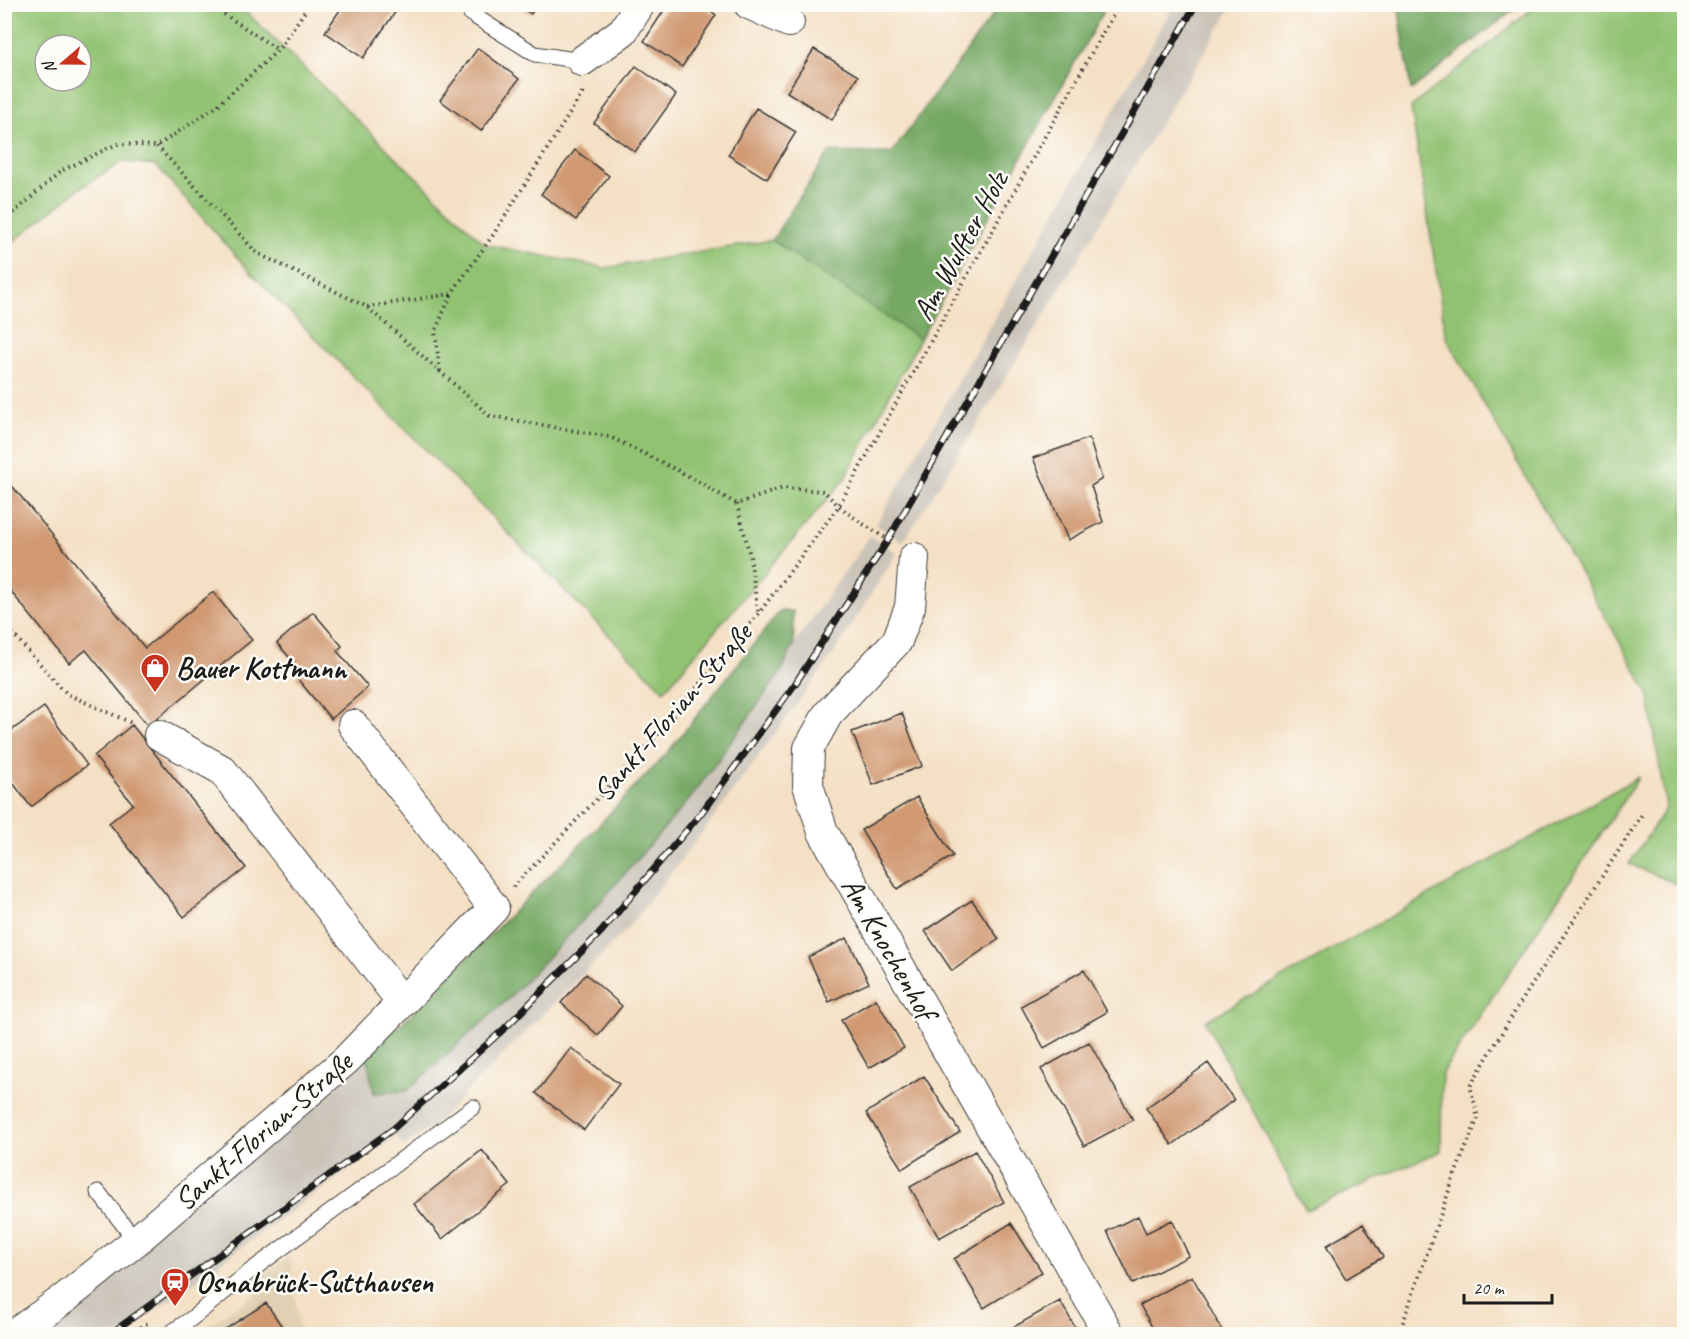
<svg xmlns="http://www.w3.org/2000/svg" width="1689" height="1339" font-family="Caveat,sans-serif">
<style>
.built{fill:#e2d0b4}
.industrial{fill:#cac3b8}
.green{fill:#91c272;stroke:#566f47;stroke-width:1.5;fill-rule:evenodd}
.forest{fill:#74a864;stroke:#486240;stroke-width:1.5}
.building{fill:#d09972}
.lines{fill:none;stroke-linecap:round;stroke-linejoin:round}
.lane-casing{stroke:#3c3935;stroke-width:17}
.street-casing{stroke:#3c3935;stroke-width:32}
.path{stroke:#3c3935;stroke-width:4;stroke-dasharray:1.5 4.5;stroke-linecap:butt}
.lane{stroke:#fff;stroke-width:15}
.street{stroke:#fff;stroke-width:30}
.rail-casing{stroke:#1c1c1c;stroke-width:7}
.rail{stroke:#fdfcf7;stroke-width:4.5;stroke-dasharray:14;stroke-linecap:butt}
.labels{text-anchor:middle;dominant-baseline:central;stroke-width:5;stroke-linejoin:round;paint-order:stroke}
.street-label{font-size:30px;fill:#1c1c1c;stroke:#fdfcf7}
.poi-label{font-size:30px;font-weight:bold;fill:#1c1c1c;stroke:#fdfcf7;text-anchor:start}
</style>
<rect width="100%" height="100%" fill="#fdfcf7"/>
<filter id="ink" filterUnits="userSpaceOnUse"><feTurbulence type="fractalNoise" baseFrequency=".0167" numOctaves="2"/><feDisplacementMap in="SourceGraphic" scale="12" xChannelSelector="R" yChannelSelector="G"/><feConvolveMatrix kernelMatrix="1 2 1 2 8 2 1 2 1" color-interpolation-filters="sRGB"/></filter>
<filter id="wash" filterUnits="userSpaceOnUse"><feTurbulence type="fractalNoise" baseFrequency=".008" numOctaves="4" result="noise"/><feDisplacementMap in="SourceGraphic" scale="24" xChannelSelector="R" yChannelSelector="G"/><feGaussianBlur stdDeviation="1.35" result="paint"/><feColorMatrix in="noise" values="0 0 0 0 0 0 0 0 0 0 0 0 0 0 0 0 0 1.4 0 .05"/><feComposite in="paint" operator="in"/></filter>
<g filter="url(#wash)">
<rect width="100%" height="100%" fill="#f4e0c5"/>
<!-- built -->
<path class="built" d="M290,1255L300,1334H195L259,1291L255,1281Z"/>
<!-- industrial -->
<path class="industrial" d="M1174,5H1233L972,433L903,542L876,525Z
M870,536L897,553L832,656L709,824L627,929L433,1126L404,1146L396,1135L122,1334H35L367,1058L407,1091L509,998L603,899L692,796L781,672L794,644Z"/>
<!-- green -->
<path class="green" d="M12,4L239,5L485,244L605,268L772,240L920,339L844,480L664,691L251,273L156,165L122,162L80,188L5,248V12ZM45,45H81V81H45Z
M1537,5H1684V887L1629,864L1666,808L1648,692L1446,337L1411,107Z
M1639,777L1442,1073L1441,1151L1306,1210L1205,1021Z"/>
<!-- forest -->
<path class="forest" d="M1000,5H1107L920,339L772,240L829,152L892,153Z
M1398,5V4L1520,5L1411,90Z
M780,611H793L794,644L781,672L692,796L603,899L509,998L407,1091L374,1093L367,1058L573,852L667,753Z"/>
<g id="blocks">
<!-- building -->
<path class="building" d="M344,4H401L363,58L325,32Z
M516,4H538L531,14Z
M668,4H701L716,15L682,67L644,41Z
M478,48L519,79L481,131L440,100Z
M814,49L858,76L832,120L787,92Z
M636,66L676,95L635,152L594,123Z
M756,108L796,132L767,179L728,155Z
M575,150L609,176L576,220L541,194Z
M1089,438L1102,479L1091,486L1103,522L1068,540L1033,458Z
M13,487L145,648L213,592L252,640L148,726L86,650L69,663L4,583V494Z
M313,612L342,646L337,651L368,687L331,719L296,677L302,672L277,643Z
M44,707L87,765L31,807L4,771V736Z
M902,713L922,766L873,785L852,732Z
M132,725L246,868L184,917L109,823L133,804L94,756Z
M917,797L953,856L897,889L861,830Z
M972,900L999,939L952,971L925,931Z
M847,938L869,983L829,1002L808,957Z
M1084,970L1107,1012L1044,1048L1021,1006Z
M586,974L622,1006L598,1035L561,1003Z
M876,999L904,1048L869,1068L841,1020Z
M1089,1042L1133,1120L1084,1146L1041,1069Z
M571,1048L619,1084L584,1130L536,1093Z
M1208,1063L1234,1100L1172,1145L1146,1108Z
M924,1076L960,1132L902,1169L866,1113Z
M482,1150L510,1185L442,1239L414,1204Z
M975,1151L1004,1202L939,1238L910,1187Z
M1138,1216L1146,1233L1172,1220L1189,1256L1133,1284L1107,1231Z
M1011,1223L1042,1272L984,1308L954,1259Z
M1363,1224L1383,1257L1346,1279L1326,1246Z
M1192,1276L1223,1332L1218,1334H1156L1140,1305Z
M1060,1301L1079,1334H1001Z
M266,1303L287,1334H218Z"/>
</g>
</g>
<g filter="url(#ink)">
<use href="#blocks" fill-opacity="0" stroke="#3c3935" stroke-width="1.5"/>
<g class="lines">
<!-- lane casing -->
<g class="lane-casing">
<path id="lane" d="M471,14L535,54L582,61
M98,1192L136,1241
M169,1334L191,1319L248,1273L473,1107"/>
</g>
<!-- street casing -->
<g class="street-casing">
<path id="street" d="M749,4L789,22
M582,61L623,31L640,4
M914,558L910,607L897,641L828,714L809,748L808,785L823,832L1109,1334
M159,735L222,770L402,1002
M15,1334L65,1298L136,1241L346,1060L494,908L353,725"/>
</g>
<!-- path -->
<path class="path" d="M209,4L278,50
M157,146L257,253L367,307L490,416L610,437L679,471L737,504L783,488L824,491C845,514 865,525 890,541
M4,221L61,171L117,144L157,146L217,106L278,50L310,4
M367,307L451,294L493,235L582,94V89
M440,371L435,332L451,295
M737,504L750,556L758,612
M4,624L67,694L134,724
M513,887L653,740L759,613L838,507L1119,4
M131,1334L150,1321
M1399,1334L1453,1179L1478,1118L1470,1086L1517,1008L1643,813"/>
<!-- lane -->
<use href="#lane" class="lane"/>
<!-- street -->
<use href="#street" class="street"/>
<!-- rail casing -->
<g class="rail-casing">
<path id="rail" d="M110,1334L393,1129L505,1028L601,932L702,812L795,684L888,540L1196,4"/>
</g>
<!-- rail -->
<use href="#rail" class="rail"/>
</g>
</g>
<!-- icons -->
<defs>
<g id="shop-pin" transform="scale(1.5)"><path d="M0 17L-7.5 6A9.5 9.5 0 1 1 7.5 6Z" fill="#c8321e" stroke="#fdfcf7"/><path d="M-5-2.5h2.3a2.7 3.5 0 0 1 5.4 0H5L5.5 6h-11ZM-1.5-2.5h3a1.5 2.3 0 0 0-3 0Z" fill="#fff"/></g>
<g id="station-pin" transform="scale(1.5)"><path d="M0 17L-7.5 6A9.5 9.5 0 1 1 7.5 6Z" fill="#c8321e" stroke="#fdfcf7"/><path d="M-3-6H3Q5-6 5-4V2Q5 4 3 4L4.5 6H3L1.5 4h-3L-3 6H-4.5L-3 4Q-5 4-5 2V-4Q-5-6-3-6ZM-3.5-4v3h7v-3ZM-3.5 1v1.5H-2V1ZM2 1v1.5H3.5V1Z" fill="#fff"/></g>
</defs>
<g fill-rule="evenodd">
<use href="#shop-pin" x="155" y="668"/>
<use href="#station-pin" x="175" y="1282"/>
</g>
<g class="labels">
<!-- street labels -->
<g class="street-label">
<text transform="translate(960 246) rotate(-61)">Am Wulfter Holz</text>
<text transform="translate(672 712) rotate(-49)">Sankt-Florian-Straße</text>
<text transform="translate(889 948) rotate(60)">Am Knochenhof</text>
<text transform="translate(263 1131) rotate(-41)">Sankt-Florian-Straße</text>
</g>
<!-- poi labels -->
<g class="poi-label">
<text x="176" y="668">Bauer Kottmann</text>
<text x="196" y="1282">Osnabrück-Sutthausen</text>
</g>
</g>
<!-- margin -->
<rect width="1689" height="1339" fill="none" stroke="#fdfcf7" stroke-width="24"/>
<!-- north arrow -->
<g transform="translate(63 63) rotate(250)"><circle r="28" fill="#fdfcf7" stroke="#a3a29f" stroke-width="1.5"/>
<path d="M0-4.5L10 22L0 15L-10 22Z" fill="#c8321e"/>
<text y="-9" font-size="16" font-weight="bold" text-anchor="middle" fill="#1c1c1c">N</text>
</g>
<!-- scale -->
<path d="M1464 1294v9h88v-9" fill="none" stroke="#1c1c1c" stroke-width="3"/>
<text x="1473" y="1294" font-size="18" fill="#1c1c1c" stroke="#fdfcf7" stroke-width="4.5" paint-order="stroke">20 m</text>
</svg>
